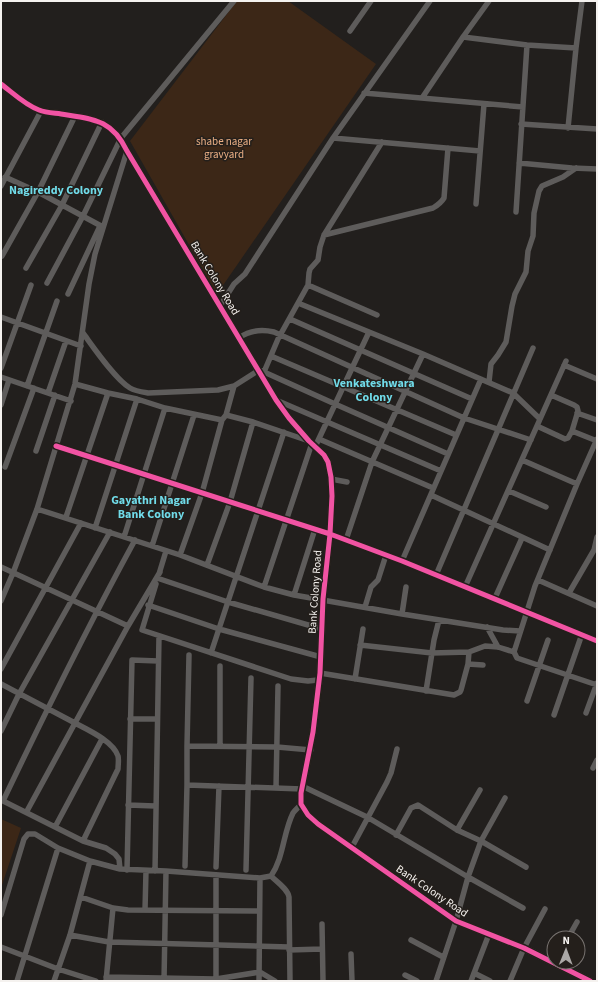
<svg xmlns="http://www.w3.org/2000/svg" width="598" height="982" font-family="'Source Sans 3',sans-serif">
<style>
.green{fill:#3c2717}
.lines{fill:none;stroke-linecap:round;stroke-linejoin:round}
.minor{stroke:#5e5c5b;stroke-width:5.5}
.tertiary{stroke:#5e5c5b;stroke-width:7}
.cycleway-casing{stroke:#241f1b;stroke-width:8}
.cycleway{stroke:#f153a3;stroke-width:5}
.labels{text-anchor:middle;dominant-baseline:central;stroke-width:3;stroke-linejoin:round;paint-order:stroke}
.park-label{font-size:11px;fill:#ecb085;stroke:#241f1b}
.street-label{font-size:11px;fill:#f5f2ef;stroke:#241f1b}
.neighbourhood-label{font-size:12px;font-weight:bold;fill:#70dbe9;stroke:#241f1b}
</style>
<rect width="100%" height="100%" fill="#221f1d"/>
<!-- green -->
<path class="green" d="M237,1H288L376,64L217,294L130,141Z
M1,819L21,828L1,888Z"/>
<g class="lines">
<!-- minor -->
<path class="minor" d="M350,31L371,1
M463,37L527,45L576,48
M364,93L523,107
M422,98L463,37L489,1
M521,124L597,129
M568,128L576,48L582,1
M333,138L480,151
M519,163L572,168L597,169
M5,177L38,192L103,227
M1,186L41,111
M476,204L484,104
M516,212L527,45
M324,235L433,208C438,205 441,203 444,198L448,148
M2,256L38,192L75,116
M26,268L62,205L102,122
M47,283L83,216L121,138L234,1
M308,285L377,315
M68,294L100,226
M298,303L423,354L513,393L540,419
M220,306L234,284L245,274L333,138L430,1
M1,317L81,346
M290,319L472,399
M83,333C94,348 115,379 130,388C135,391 142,392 148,393L218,390L234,386L259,370L264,372L278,339L308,285L309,273L310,269L318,260L320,247L324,235L382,142
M239,338C250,330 261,329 274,332L464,418L531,440
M271,356L456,435
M564,365L597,379
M1,368L31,285
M264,372L335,404L448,454
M1,377L71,401
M489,382L491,364L498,355L506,342L512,306L515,294L526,272L528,251L533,236L534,213L539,191L542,186L563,177L576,168
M75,384L108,393L137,399L165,408L222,420
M27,386L57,301
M48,393L66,341
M551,395L574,405L577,407L578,411L572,431
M276,400L441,471
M1,405L9,380
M577,413L597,420
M226,415L253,422L309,441
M537,426L565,439L568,438L572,431L597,441
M319,439L433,488
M597,439L577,484L535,586L514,652L517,658L597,685
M56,446L330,534L402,561L597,641
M315,447L369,332
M36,451L55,395
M522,460L577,484
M5,467L34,388
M331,479L347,482
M509,491L546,507
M431,495L550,550
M37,509L180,555L264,587L294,595L402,614L503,630L520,631
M66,517L108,393
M95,528L137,399
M124,537L165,408
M346,540L372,462L423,354
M152,546L194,415
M180,555L202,493L222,420L226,415L234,386
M402,561L481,379
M207,565L230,502L253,422
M1,567L128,626
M159,574L166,551
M436,575L533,348
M157,578L228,602L322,629
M538,580L597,606
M156,584L142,630L291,679L308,681L318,680
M264,587L312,443
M465,587L566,361
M569,593L594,550L597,537
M294,595L315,529
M495,598L522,538
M1,601L13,573L37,509L75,384L89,284L95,254L127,151
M148,605L219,629L321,657
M365,607L371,587L378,580L386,555
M402,614L406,587
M487,627L498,647
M360,645L432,653L469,652L485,646L498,647L514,652
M211,653L284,432
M468,664L483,665
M1,669L81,523
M320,673L454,695L460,692L461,690L468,664L469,652
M355,679L363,629
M1,684L75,723L27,811
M426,691L434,640L439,620
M527,701L548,640
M586,713L597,683
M554,715L582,634
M130,719H157
M1,731L19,694L110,532
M187,746L189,655
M220,746V666
M593,768L597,760
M302,786L367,817L468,877L523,908
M276,788L278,686
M302,789L187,785V746L277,747L311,750
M505,798L481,841L526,867
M1,800L83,841L106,848L115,854L119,859L120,869
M3,801C45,713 88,626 135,540
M128,805L155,806
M55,827L102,739
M457,830L480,790
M396,835L411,808L418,805L457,830L481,841L468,877L456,921L436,981
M83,841L118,769C118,765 119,760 118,756C113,741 88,730 75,723L128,626L160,572
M352,847L387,782L391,773L397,749
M185,866L187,785
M216,867L219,786
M127,870L132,660L158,661
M246,870L251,678
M155,871L159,636
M271,876C277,882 288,889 289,897L290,981
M81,897L113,908L128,910L259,911
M145,910L146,871
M1,915L24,839L28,834H35L58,848L90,861L120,869L166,871L260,878L271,876C284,857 283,833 293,813C295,810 299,807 301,804
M322,924L323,981
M70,935L109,942L289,947
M568,938L577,922
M411,940L443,957
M1,947L58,969L96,981
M289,950L322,949
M351,954L352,981
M474,973L490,981
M405,975L417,981
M106,977L216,979L260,972L275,981
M17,981L58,848
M54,981L70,935L90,861
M106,981L113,908
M164,981L166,871
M216,981V875
M259,981L260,878
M471,981L489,934
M510,981L524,948L545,909"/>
<!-- tertiary -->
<path class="tertiary" d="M1,84C13,93 25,105 39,110C46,113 54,113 61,114C93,119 112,119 127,151L276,400L289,418L309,441L324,455L328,462L331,477L332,496L330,534L323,599L320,673L313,732L301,793V804L308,815L318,824L456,921L524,948L590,981"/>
<!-- cycleway casing -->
<g class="cycleway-casing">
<path id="cycleway" d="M1,84C13,93 25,105 39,110C46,113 54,113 61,114C93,119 112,119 127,151L276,400L289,418L309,441L324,455L328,462L331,477L332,496L330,534L323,599L320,673L313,732L301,793V804L308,815L318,824L456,921L524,948L590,981
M56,446L330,534L402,561L597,641"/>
</g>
<!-- cycleway -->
<use href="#cycleway" class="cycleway"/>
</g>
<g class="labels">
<!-- park labels -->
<g class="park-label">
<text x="224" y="141">shabe nagar<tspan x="224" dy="13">gravyard</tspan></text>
</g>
<!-- street labels -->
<g class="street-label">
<text transform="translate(215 278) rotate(59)">Bank Colony Road</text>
<text transform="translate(315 592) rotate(-86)">Bank Colony Road</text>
<text transform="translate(432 891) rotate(34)">Bank Colony Road</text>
</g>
<!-- neighbourhood labels -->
<g class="neighbourhood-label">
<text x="56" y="190">Nagireddy Colony</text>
<text x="374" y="383">Venkateshwara<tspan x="374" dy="14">Colony</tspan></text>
<text x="151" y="500">Gayathri Nagar<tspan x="151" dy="14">Bank Colony</tspan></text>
</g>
</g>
<!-- border -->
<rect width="598" height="982" fill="none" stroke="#f5f2ef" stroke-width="4"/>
<!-- north arrow -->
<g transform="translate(566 950) rotate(1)"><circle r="19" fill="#241f1b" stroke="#787370"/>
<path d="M0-3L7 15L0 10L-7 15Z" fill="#aba8a6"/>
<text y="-6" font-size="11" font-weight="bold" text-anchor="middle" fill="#f5f2ef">N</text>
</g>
</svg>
